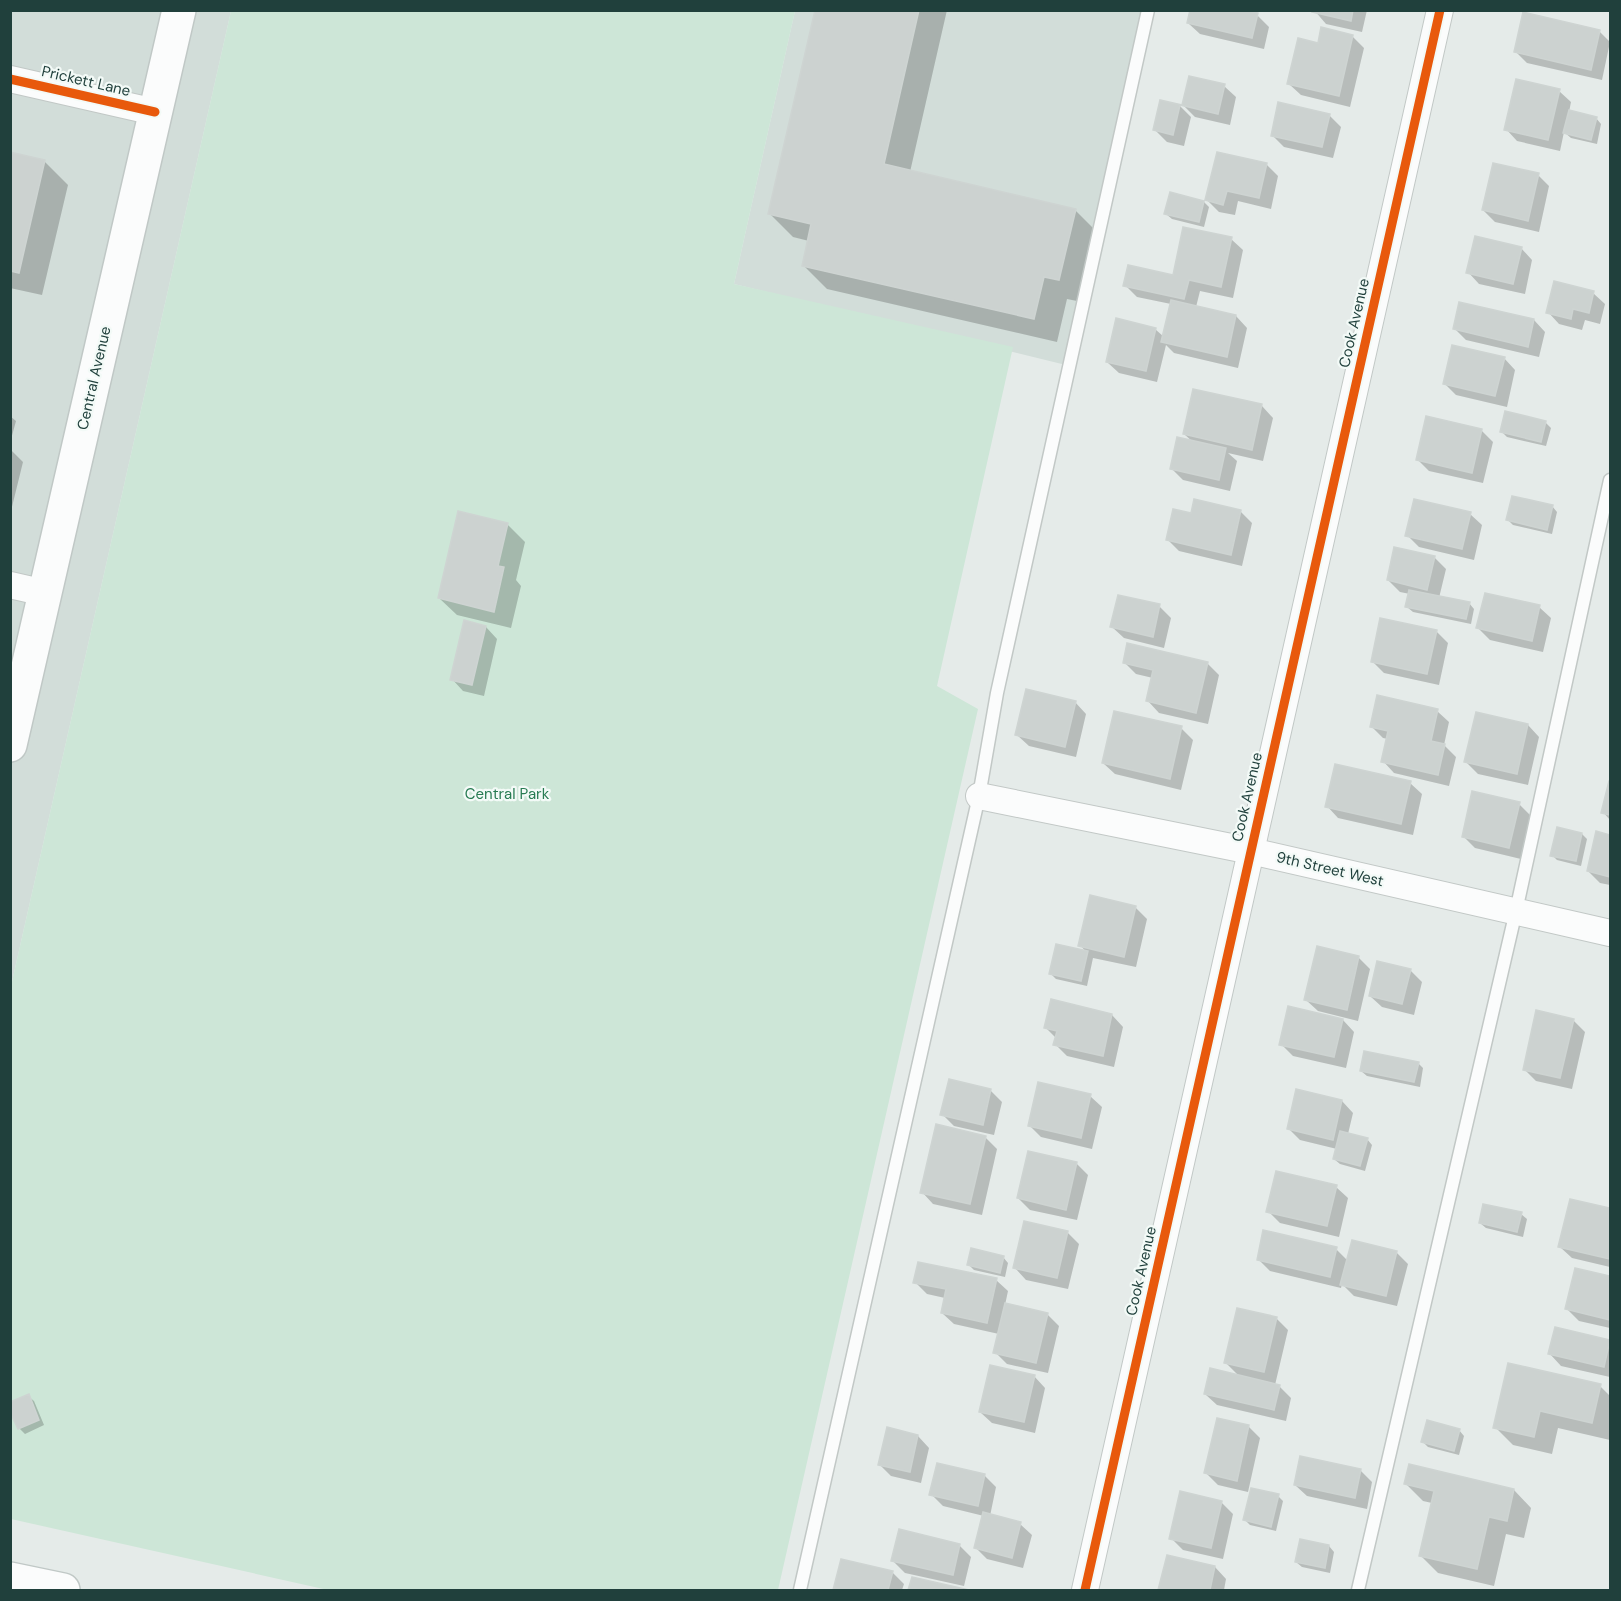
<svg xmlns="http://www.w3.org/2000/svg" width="1621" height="1601" font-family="'DM Sans',sans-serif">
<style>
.built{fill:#d2ddd9}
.green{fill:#cde6d7}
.shadow{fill:#0003}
.building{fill:#ccd2d0;stroke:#ced4d2;stroke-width:1.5}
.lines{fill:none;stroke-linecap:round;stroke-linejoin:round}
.lane-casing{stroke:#c2c8c6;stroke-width:15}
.street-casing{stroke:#c2c8c6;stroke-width:28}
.secondary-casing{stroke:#c0c8c6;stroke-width:36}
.lane{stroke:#fbfcfc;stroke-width:12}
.street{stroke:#fbfcfc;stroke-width:26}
.secondary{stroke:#fbfcfc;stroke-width:33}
.cycleway-casing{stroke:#f3faf7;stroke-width:13}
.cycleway{stroke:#e8590c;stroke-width:9}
.labels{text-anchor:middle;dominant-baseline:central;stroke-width:4.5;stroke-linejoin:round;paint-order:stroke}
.street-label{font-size:15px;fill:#20403c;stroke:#f3faf7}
.park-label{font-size:15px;fill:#277b52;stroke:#f3faf7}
</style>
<rect width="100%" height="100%" fill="#e5ebe9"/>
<!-- built -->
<path class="built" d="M11,11H231L11,986Z
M795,11H1148L1070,366L734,284Z"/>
<!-- green -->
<path class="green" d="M231,11H795L734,284L1013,347L937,686L978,709L778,1590H328L11,1519V986Z"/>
<!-- shadow -->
<path class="shadow" d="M817,10H947L910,172L1075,210L1098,233L1082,302L1067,299L1057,342L827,289L803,265L809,241L793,237L770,214Z
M1314,10H1367L1362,32L1326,24Z
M1257,15L1269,27L1264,49L1200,34L1188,23Z
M1599,31L1610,42L1602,80L1527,63L1515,51Z
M1352,36L1364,48L1350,107L1301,95L1289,84L1319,45Z
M1224,86L1236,97L1230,125L1195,117L1183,105Z
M1559,91L1571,102L1569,112L1596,118L1601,124L1597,144L1571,138L1564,132L1560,151L1517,141L1506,129Z
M1179,105L1191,117L1184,146L1167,142L1155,130Z
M1329,115L1341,127L1333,158L1284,147L1272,135Z
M1218,153L1267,165L1278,176L1271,209L1238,201L1235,215L1219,212L1207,200Z
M10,154L44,161L68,185L42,295L10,288Z
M1538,175L1549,186L1539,232L1495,222L1483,210Z
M1204,202L1209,207L1204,227L1172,219L1166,214Z
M1231,239L1243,250L1233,298L1200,291L1196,307L1236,316L1247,328L1238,368L1174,353L1166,345L1157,382L1119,373L1107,362L1155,329L1164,337L1171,304L1137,297L1125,285L1174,277Z
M1521,248L1532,260L1525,294L1479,284L1468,272Z
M1593,293L1605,304L1600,324L1585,320L1582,330L1559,324L1548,312Z
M1534,320L1545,332L1539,357L1466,340L1455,329Z
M1504,358L1515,370L1507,407L1456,395L1445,384Z
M1194,390L1262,406L1273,418L1263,461L1228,453L1237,461L1230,491L1183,480L1171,468L1193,442L1184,434Z
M10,416L16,421L10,443Z
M1545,422L1551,428L1546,446L1507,437L1502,432Z
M1481,430L1493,442L1483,483L1429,471L1417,459Z
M10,449L23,462L10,515Z
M1195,501L1241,512L1252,523L1242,566L1179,551L1167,539L1192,515Z
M1552,506L1557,512L1552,534L1513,525L1508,520Z
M1470,514L1482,525L1474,560L1419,547L1407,535Z
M507,524L525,542L516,580L521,586L511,628L457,615L439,598Z
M1434,557L1446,569L1439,598L1469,603L1474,609L1471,624L1413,612L1407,607L1410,594L1400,592L1388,580Z
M1159,606L1171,618L1164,648L1124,638L1112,627Z
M1539,607L1551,618L1543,652L1490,640L1478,628Z
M465,622L486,627L497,639L484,696L463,691L452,679Z
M1436,631L1448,643L1439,685L1384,673L1373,662Z
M1124,662L1207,663L1219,675L1208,724L1159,713L1148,701L1153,678L1136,674Z
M1075,702L1086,714L1076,757L1029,746L1017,735Z
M1437,711L1449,722L1444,745L1456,757L1449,786L1394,773L1383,761L1388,739L1383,738L1371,726Z
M1528,725L1539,737L1528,785L1478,774L1466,762Z
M1181,728L1193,740L1181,790L1115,774L1103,763Z
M1410,783L1422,794L1413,835L1338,818L1327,806Z
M1610,783V820L1603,812Z
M1519,804L1531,816L1521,859L1475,848L1463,836Z
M1597,833L1610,836V885L1600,883L1588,871Z
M1582,834L1587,839L1581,866L1557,860L1552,855Z
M1135,907L1147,919L1136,967L1093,958L1087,986L1056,979L1051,974L1087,953L1080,945Z
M1358,957L1370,969L1358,1021L1318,1011L1306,1000Z
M1410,970L1422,982L1414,1015L1382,1007L1370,996Z
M1112,1015L1123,1027L1114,1067L1067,1056L1055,1044L1056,1038L1046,1028Z
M1343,1020L1354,1032L1346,1068L1293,1056L1281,1044Z
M1573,1020L1585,1032L1572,1089L1536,1081L1524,1069Z
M1418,1063L1423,1068L1420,1087L1367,1076L1361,1071Z
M990,1090L1002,1102L994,1135L954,1126L942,1114Z
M1090,1096L1102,1107L1092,1149L1041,1137L1029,1125Z
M1342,1101L1353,1113L1348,1134L1367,1139L1372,1145L1365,1171L1340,1164L1334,1159L1337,1149L1300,1140L1288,1128Z
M985,1137L997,1149L982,1215L933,1204L922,1192Z
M1076,1163L1088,1175L1077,1220L1030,1210L1018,1198Z
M1336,1187L1348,1198L1339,1237L1280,1223L1268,1211Z
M1571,1200L1610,1210V1267L1572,1258L1560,1247Z
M1521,1214L1527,1219L1523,1237L1486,1228L1480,1223Z
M1067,1232L1079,1244L1068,1289L1026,1280L1015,1268Z
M1336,1249L1348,1261L1396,1252L1408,1264L1397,1306L1354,1296L1342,1284L1341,1288L1270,1271L1258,1259Z
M1003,1257L1008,1263L1005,1277L974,1270L969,1265Z
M1576,1269L1610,1277V1328L1579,1321L1567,1309Z
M996,1280L1008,1291L1005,1305L1047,1314L1059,1326L1048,1373L1007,1364L995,1352L999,1334L954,1324L942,1313L945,1298L927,1294L915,1282Z
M1276,1318L1288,1330L1275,1385L1279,1386L1291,1398L1286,1421L1217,1405L1205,1394L1240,1377L1226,1363Z
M1609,1341L1610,1377L1561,1366L1550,1354Z
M1034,1376L1045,1388L1035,1433L992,1423L980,1412Z
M1600,1386L1610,1396V1440L1558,1428L1552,1454L1513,1445L1495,1427Z
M28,1396L34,1401L44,1425L25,1434L19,1428Z
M1218,1420L1249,1427L1260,1438L1248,1492L1218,1485L1206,1473Z
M1459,1430L1464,1436L1459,1455L1428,1447L1423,1442Z
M918,1436L929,1448L921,1483L891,1476L880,1465Z
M938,1465L985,1476L996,1487L990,1516L1020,1524L1032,1535L1023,1568L987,1559L976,1548L984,1516L943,1506L931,1494Z
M1360,1470L1372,1482L1367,1509L1307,1496L1295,1485Z
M1406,1484L1514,1490L1531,1508L1524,1538L1506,1534L1494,1586L1438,1573L1420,1555L1432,1503L1423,1501Z
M1278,1496L1283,1501L1276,1531L1250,1525L1245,1520Z
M1221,1502L1233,1514L1223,1559L1183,1550L1171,1538Z
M959,1545L971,1557L964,1586L905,1573L893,1561Z
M1329,1546L1334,1552L1330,1573L1302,1567L1296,1562Z
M1168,1557L1215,1567L1226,1579L1224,1590H1160Z
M842,1561L892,1572L904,1584L902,1590H835Z
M913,1579L962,1590H910Z"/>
<!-- building -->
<path class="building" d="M815,10H919L884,164L1076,209L1059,280L1044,277L1034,319L802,266L811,224L768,214Z
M1190,10H1245L1258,13L1252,38L1187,23Z
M1313,10H1353L1351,21L1312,12Z
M1523,12L1600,30L1591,70L1514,52Z
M1321,27L1353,35L1339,96L1287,84L1298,38L1318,43Z
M1189,76L1225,84L1218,114L1180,105L1173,135L1153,130L1160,100L1182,105Z
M1516,79L1560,89L1548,140L1504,130Z
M1278,102L1330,114L1322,147L1271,136Z
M1569,110L1597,117L1591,140L1563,133Z
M10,152L45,160L19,273L10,271Z
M1217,152L1267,163L1259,198L1227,191L1223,205L1205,200Z
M1493,163L1539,173L1528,221L1482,210Z
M1170,192L1204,201L1199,222L1164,214Z
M1183,227L1232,237L1221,287L1189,280L1184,299L1123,286L1128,265L1173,275Z
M1475,236L1522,247L1513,284L1466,273Z
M1554,281L1594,291L1589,313L1573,309L1571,319L1546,313Z
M1171,300L1236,315L1227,357L1161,342Z
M1459,302L1534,319L1528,347L1453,329Z
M1116,318L1156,328L1146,371L1106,362Z
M1452,345L1505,357L1495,396L1443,384Z
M1193,389L1262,404L1252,450L1183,434Z
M1505,411L1546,421L1541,442L1500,432Z
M1426,416L1482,429L1472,473L1416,460Z
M1177,437L1226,448L1219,480L1170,469Z
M1512,496L1553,505L1547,530L1506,520Z
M1194,499L1241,510L1231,555L1166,540L1173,509L1191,513Z
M1414,499L1471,512L1462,549L1405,536Z
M458,511L508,523L498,566L504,567L494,612L438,598Z
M1394,547L1435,556L1427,590L1387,580Z
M1409,590L1470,602L1466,619L1405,607Z
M1485,593L1540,605L1532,641L1476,628Z
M1118,595L1160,604L1153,637L1110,627Z
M1380,618L1437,630L1427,674L1371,662Z
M464,620L486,626L472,685L450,680Z
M1127,643L1208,662L1196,713L1146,701L1153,670L1123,663Z
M1026,689L1076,701L1065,747L1015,735Z
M1377,695L1438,709L1431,741L1445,744L1438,775L1381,762L1388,731L1370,727Z
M1114,711L1182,726L1170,779L1102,763Z
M1476,712L1528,724L1517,774L1464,762Z
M1335,764L1411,781L1401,824L1325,807Z
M1609,781H1610V815L1601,813Z
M1472,791L1520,802L1509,848L1462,837Z
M1557,827L1582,833L1576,861L1550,856Z
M1596,831L1610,835V877L1587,871Z
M1090,895L1136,906L1124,957L1078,946Z
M1056,944L1088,951L1081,981L1049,974Z
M1317,946L1359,956L1347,1010L1304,1000Z
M1377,961L1411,969L1402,1004L1369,996Z
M1051,999L1112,1014L1103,1056L1053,1045L1057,1031L1044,1028Z
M1288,1006L1343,1019L1334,1057L1279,1045Z
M1536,1010L1574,1019L1560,1078L1523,1070Z
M1364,1051L1419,1062L1414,1082L1360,1071Z
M949,1079L991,1089L983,1125L940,1115Z
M1038,1082L1091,1094L1081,1138L1028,1126Z
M1296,1089L1342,1100L1333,1140L1287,1129Z
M936,1124L986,1136L970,1204L920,1193Z
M1340,1131L1368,1138L1360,1166L1333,1159Z
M1028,1151L1077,1162L1066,1210L1017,1198Z
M1276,1171L1337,1185L1327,1226L1266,1212Z
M1570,1199L1610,1208V1259L1558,1247Z
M1483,1204L1522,1212L1517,1232L1479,1223Z
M1024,1221L1068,1231L1057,1278L1013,1268Z
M1263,1230L1337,1247L1330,1277L1257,1260Z
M1352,1240L1397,1251L1386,1296L1340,1285Z
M971,1248L1004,1256L1000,1273L967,1265Z
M918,1262L997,1278L987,1323L941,1313L946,1289L913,1283Z
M1575,1268L1610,1276V1320L1565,1309Z
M1005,1303L1048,1313L1036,1363L993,1353Z
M1237,1308L1277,1317L1264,1372L1224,1363Z
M1555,1327L1610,1340L1604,1367L1548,1354Z
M1508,1363L1601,1384L1592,1423L1540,1411L1534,1437L1493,1428Z
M990,1365L1035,1375L1024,1422L979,1412Z
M1210,1368L1280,1385L1274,1410L1204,1394Z
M29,1394L39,1420L18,1429L10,1412V1402Z
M1217,1418L1249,1425L1237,1481L1204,1473Z
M1427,1420L1460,1429L1454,1451L1421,1442Z
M887,1427L918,1435L910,1472L878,1465Z
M1300,1456L1361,1469L1355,1498L1294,1485Z
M937,1463L985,1474L978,1506L929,1495Z
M1409,1464L1514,1489L1507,1521L1489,1517L1477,1569L1419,1556L1434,1491L1404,1484Z
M1251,1488L1279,1494L1271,1527L1243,1520Z
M1180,1491L1222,1501L1211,1548L1169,1539Z
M983,1512L1021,1522L1012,1558L974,1548Z
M899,1529L960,1544L953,1575L891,1561Z
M1300,1539L1329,1545L1325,1568L1295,1562Z
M1167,1555L1215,1566L1210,1590H1158Z
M841,1559L893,1571L888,1590H833Z
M912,1577L969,1590H908Z"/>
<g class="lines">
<!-- lane casing -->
<g class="lane-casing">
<path id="lane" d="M800,1590L979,796L997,693L1148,10
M1358,1590L1516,911L1610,480"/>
</g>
<!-- street casing -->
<g class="street-casing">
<path id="street" d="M10,79L155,112
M10,585L45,593
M979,796L1251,851L1610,933
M1085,1590L1440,10"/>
</g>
<!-- secondary casing -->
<g class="secondary-casing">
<path id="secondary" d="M10,745L179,10
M10,1579L63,1590"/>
</g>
<!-- lane -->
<use href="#lane" class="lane"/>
<!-- street -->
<use href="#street" class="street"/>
<!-- secondary -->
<use href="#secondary" class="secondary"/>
<!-- cycleway casing -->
<g class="cycleway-casing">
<path id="cycleway" d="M10,79L155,112
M1085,1590L1440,10"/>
</g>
<!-- cycleway -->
<use href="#cycleway" class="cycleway"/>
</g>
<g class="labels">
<!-- street labels -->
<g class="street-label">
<text transform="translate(86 81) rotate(13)">Prickett Lane</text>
<text transform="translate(1354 323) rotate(-77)">Cook Avenue</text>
<text transform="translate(94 378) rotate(-77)">Central Avenue</text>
<text transform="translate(1247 797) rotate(-77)">Cook Avenue</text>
<text transform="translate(1330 869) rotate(13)">9th Street West</text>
<text transform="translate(1141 1271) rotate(-77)">Cook Avenue</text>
</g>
<!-- park labels -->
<g class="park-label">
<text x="507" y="794">Central Park</text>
</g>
</g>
<!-- border -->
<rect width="1621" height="1601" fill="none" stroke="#20403c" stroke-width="24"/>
</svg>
